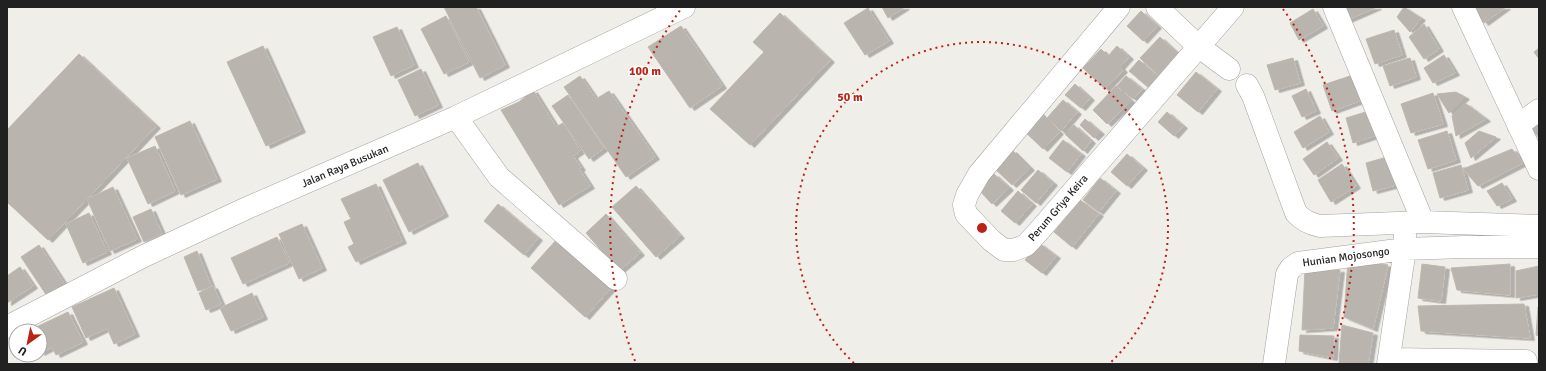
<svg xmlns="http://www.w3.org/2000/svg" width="1546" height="371" font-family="Signika,sans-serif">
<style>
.building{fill:#b9b4ae;stroke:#c0b7ac;filter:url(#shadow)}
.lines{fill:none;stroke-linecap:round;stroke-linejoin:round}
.minor-casing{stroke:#a2a2a2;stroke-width:23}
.minor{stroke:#fff;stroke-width:22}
.ring{fill:none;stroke:#bc2316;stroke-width:2;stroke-dasharray:2 4}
.labels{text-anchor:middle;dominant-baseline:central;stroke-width:3;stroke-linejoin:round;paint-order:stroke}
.street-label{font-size:11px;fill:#212121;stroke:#fff}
.centre{fill:#bc2316;stroke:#fff;stroke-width:2}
.ring-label{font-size:12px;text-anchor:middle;font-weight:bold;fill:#bc2316;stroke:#fff;stroke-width:3;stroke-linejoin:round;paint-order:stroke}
</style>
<defs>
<filter id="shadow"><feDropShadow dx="4.5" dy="2.5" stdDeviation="0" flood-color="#0004"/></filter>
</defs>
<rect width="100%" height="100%" fill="#f0eee9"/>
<!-- building -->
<path class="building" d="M444,7H476L505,65L480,78Z
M882,7H905L888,18Z
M1341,7H1377L1347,20Z
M1404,7L1421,18L1410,32L1397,17Z
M1472,7H1506L1484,23Z
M868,8L889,41L865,55L844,23Z
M1313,9L1323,26L1299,40L1290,23Z
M1141,11L1157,26L1143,41L1127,26Z
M780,13L830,60L750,145L710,109L764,52L753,42Z
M446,16L469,62L444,74L421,29Z
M1424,24L1439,49L1424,59L1409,37Z
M681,26L722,86L690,108L648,47Z
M397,27L414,65L391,76L373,37Z
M1394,30L1402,55L1375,64L1366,39Z
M1160,37L1178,54L1158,75L1140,58Z
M263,46L301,130L266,146L227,62Z
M1117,46L1129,57L1120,67L1123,70L1105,89L1083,68L1101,49L1108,56Z
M1539,48V59L1534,52Z
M79,54L156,126L48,240L7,202V130Z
M1444,55L1455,73L1433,83L1424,68Z
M1293,58L1300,83L1275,90L1267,65Z
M1410,58L1416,77L1390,86L1383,66Z
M1139,60L1160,78L1150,89L1129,71Z
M421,69L438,105L415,116L398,80Z
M1196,72L1217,89L1198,112L1177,95Z
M1353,75L1362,100L1332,111L1323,85Z
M580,76L596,99L609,91L655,157L626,177L564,87Z
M1126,76L1142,89L1133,99L1117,86Z
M1075,84L1090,98L1081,108L1065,95Z
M1116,86L1131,101L1107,124L1093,110Z
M1306,89L1316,111L1302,117L1292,96Z
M533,90L556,127L563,123L580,151L573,156L581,168L579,169L590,186L559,205L501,110L519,102Z
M1456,92L1465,97L1449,113L1437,94Z
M1433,93L1443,124L1411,133L1401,104Z
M568,95L604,148L589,159L552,106Z
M1063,100L1077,112L1061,131L1047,118Z
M1465,103L1486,119L1456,136L1452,116Z
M1038,111L1059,132L1043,149L1021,128Z
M1369,111L1377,135L1353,143L1346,118Z
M1167,112L1183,126L1174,136L1158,122Z
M1320,116L1329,132L1303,148L1294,132Z
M1085,119L1100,132L1094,138L1080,125Z
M190,121L217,179L181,195L155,137Z
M1539,124V138L1532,129Z
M1074,125L1091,141L1083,151L1065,134Z
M1447,131L1456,160L1428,169L1418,140Z
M1479,131L1496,137L1471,158L1465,143Z
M1063,140L1081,154L1067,172L1049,158Z
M1327,142L1338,158L1314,175L1303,159Z
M155,146L175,191L148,204L127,158Z
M1512,149L1523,163L1478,186L1463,169Z
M1012,150L1030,168L1012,185L994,168Z
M1127,154L1143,168L1127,186L1111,172Z
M1387,157L1396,185L1373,191L1366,163Z
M418,163L444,214L409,232L383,180Z
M1342,164L1356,186L1331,202L1318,180Z
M1461,165L1468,190L1440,198L1433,173Z
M1038,170L1053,183L1036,203L1021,190Z
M994,174L1009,188L992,204L978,189Z
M1100,178L1116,191L1099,212L1083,200Z
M1502,183L1512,199L1497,206L1487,191Z
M376,184L402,241L356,262L348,247L354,244L344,222L351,219L341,199Z
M636,186L680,236L656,257L612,207Z
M113,187L137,239L110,251L87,199Z
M1018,191L1032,204L1015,223L1001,211Z
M1080,200L1099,214L1072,247L1054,232Z
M498,204L538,238L524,255L484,221Z
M151,209L162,234L144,242L133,217Z
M89,213L107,252L83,263L66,224Z
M606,214L640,253L619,271L586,233Z
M302,224L322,268L299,279L279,234Z
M277,237L289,263L243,284L231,258Z
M558,238L612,287L585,317L531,268Z
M1039,243L1056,256L1042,273L1025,260Z
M39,245L65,285L47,296L21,257Z
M197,251L211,286L198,291L184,257Z
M1348,260L1388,265L1373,329L1344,317Z
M1422,264L1445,267L1441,301L1418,298Z
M1510,264V295L1457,290L1451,268Z
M1539,266V294L1516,298V271Z
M20,267L33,286L7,303V276Z
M1305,269L1340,270L1333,328L1302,330Z
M213,286L221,304L206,310L199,293Z
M114,288L135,334L114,344L107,328L86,338L72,307Z
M252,293L263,317L231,331L220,308Z
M1524,304L1530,338L1421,331L1418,306Z
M1538,307H1539V336L1536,335Z
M68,312L83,342L56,355L52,347L40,353V331H28Z
M1342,325L1373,333L1368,364H1339Z
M1300,335L1334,336L1333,358L1299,351Z"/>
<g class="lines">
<!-- minor casing -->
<g class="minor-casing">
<path id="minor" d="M1119,7L979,174L967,195L964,205L966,214L992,241L1004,250H1014L1026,245L1038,232L1233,7
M1157,7L1198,46L1229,69
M1334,7L1423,222
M1463,7L1539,169
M1247,85L1253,96L1296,213C1303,221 1310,224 1320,226L1423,222L1539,226
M456,117L499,177L616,279
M1518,125L1539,110
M7,327L144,256L247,208L456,117L684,7
M1389,359L1526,361
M1274,364L1287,274L1291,268L1298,263L1405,249L1464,247H1539
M1388,364L1405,249V234"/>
</g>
<!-- minor -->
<use href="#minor" class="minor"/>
</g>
<!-- distance rings -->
<g class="ring">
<path d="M854 363A186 186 0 1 1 1110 363"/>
<path d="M635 361A372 372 0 0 1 681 9M1283 9A372 372 0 0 1 1329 361"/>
</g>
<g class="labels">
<!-- street labels -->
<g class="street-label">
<text transform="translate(345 166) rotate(-23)">Jalan Raya Busukan</text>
<text transform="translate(1058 208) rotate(-49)">Perum Griya Keira</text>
<text transform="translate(1346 257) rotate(-8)">Hunian Mojosongo</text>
</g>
</g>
<circle cx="982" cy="228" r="6" class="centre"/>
<g class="ring-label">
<text x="645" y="75">100 m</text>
<text x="850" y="101">50 m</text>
</g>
<!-- border -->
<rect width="1546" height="371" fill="none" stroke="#212121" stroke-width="16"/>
<!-- north arrow -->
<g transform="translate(28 343) rotate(213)"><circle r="19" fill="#ffffff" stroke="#a6a6a6"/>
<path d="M0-3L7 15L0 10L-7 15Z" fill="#bc2316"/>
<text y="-6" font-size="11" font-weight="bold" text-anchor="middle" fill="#212121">U</text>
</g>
</svg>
